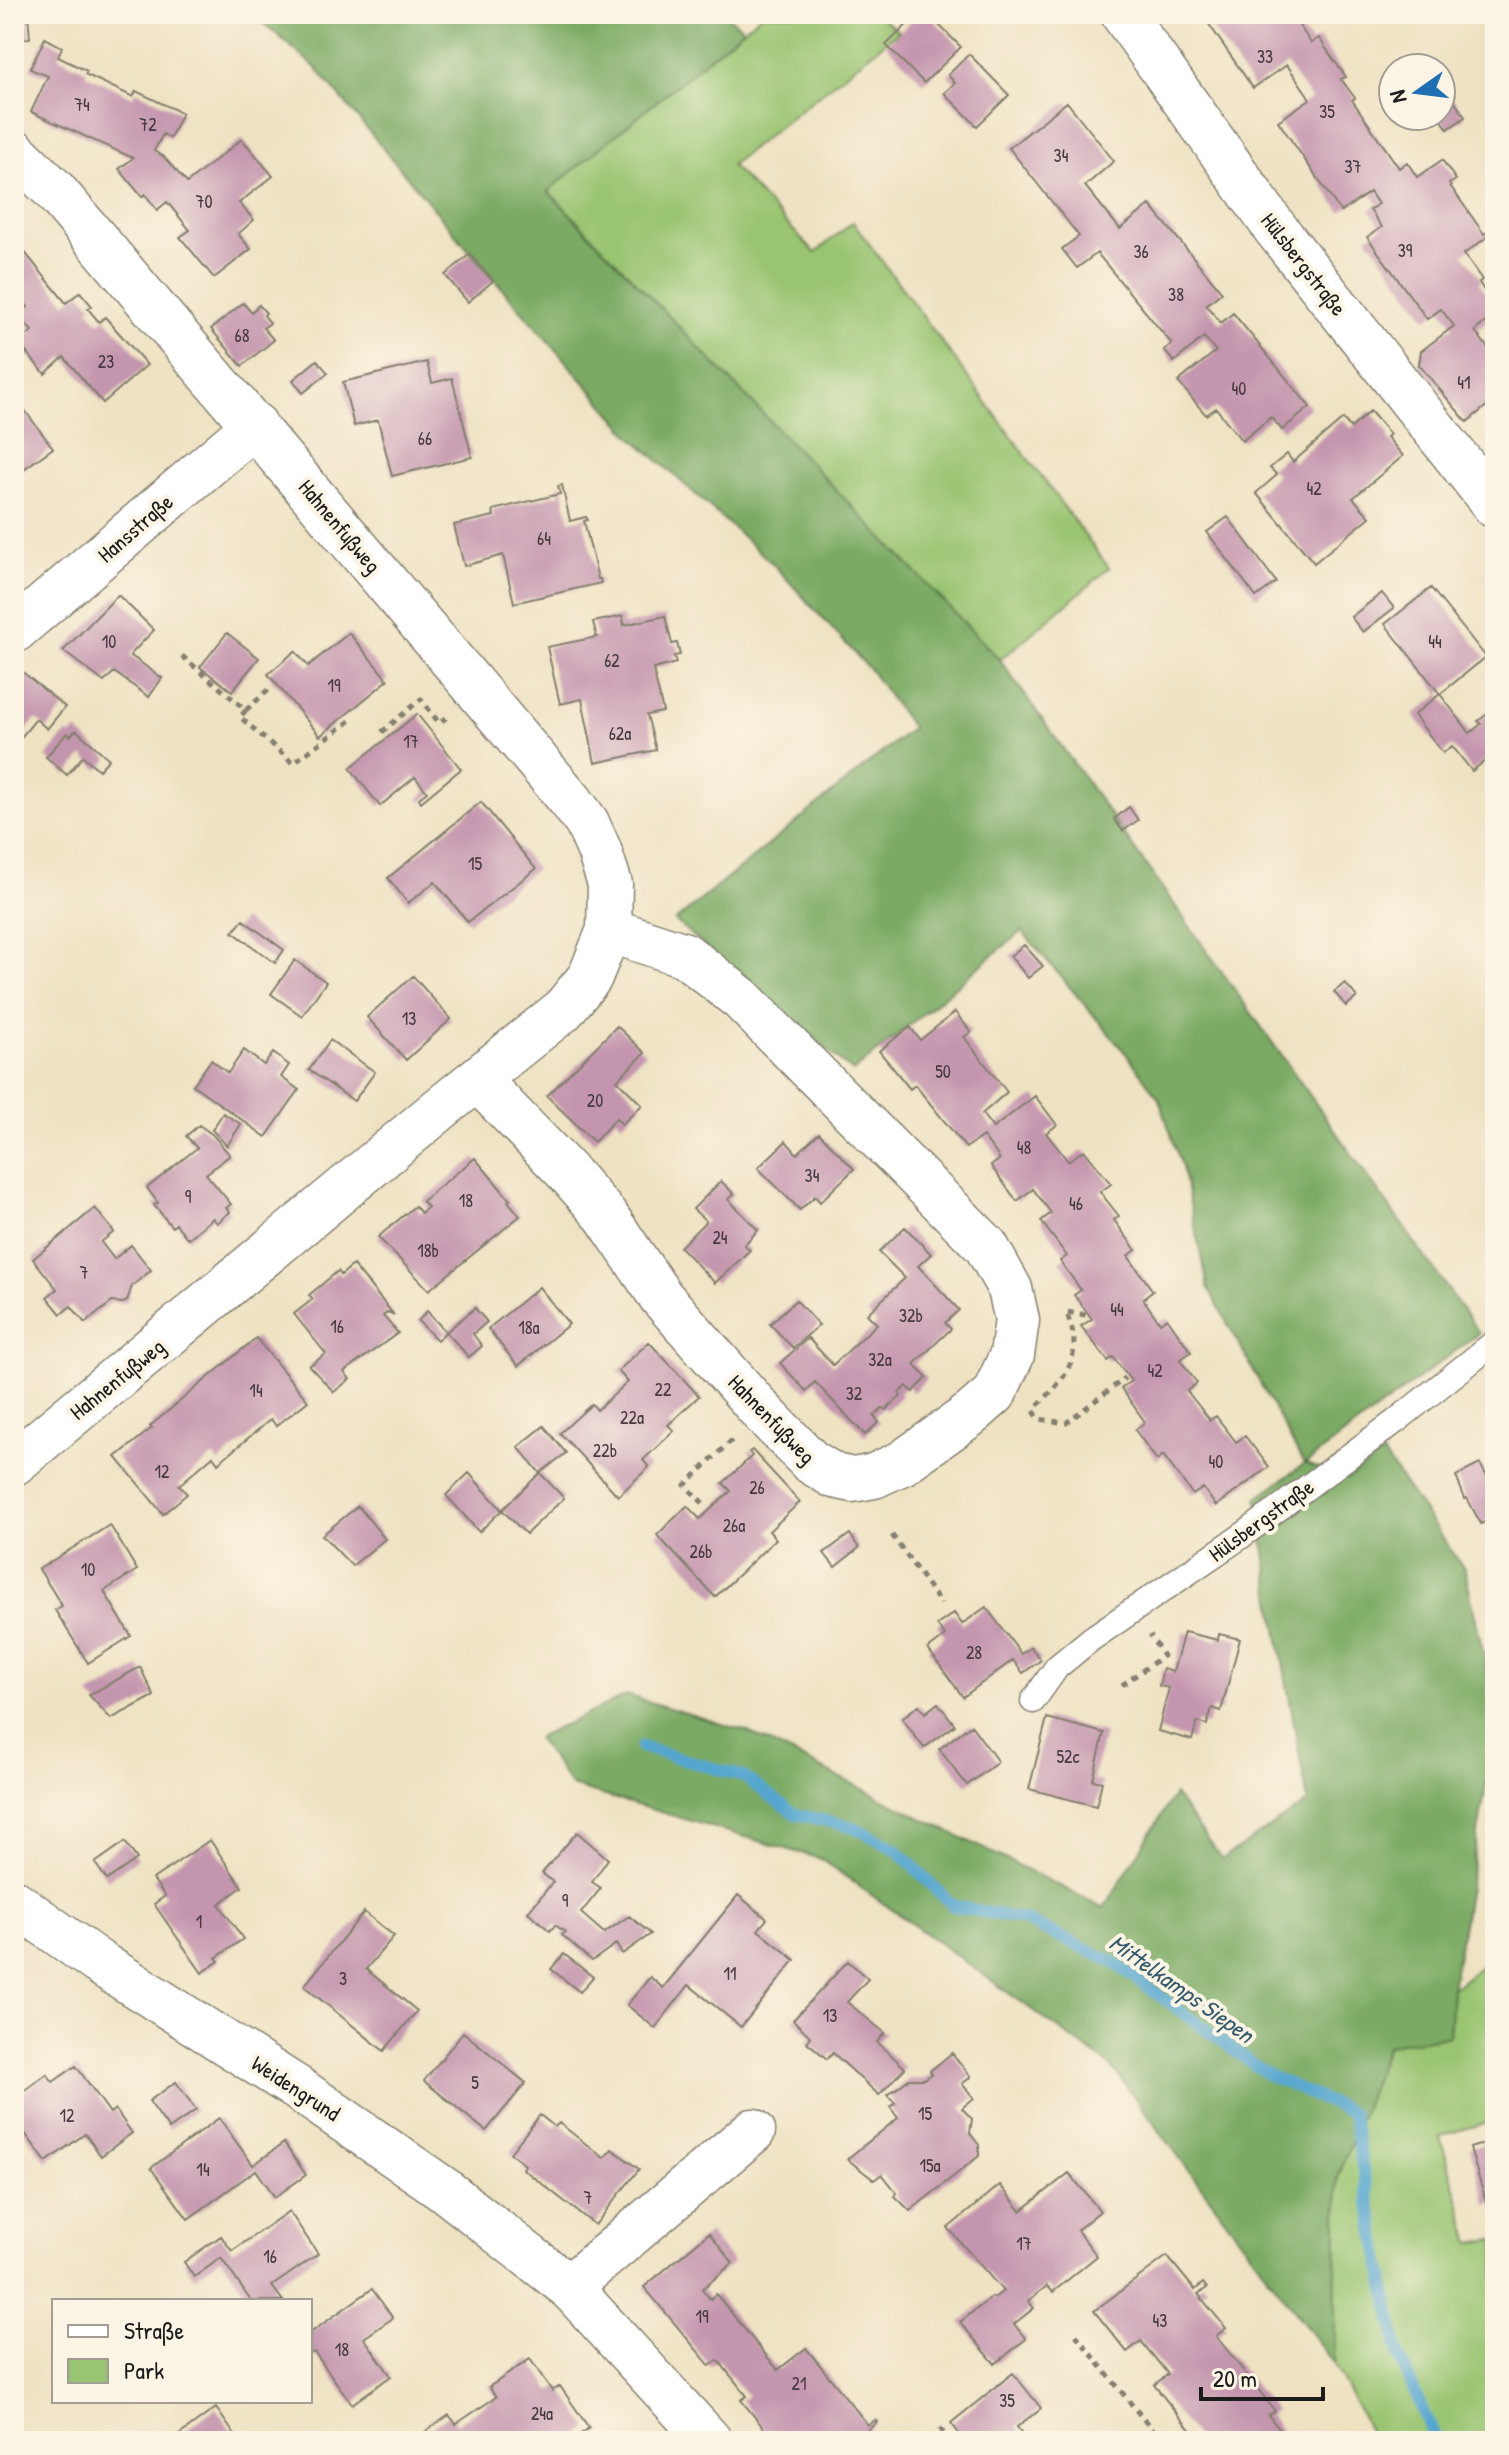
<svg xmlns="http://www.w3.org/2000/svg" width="1509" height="2455" font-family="'Patrick Hand',sans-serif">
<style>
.green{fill:#99c471;stroke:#5a7046;stroke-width:2}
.forest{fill:#7aaa63;stroke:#4b6340;stroke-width:2}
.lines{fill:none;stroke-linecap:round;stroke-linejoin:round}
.stream{stroke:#54a6cf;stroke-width:12}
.building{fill:#c495ae}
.lane-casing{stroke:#857f6f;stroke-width:27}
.street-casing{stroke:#857f6f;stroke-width:47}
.path{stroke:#857f6f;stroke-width:5;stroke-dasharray:6 6;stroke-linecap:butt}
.lane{stroke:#fff;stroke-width:24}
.street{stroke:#fff;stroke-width:44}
.labels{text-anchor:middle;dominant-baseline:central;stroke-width:8;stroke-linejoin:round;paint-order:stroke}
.number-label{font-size:18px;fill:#463a40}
.street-label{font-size:22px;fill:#1c1c1c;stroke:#fcf5e5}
.water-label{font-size:24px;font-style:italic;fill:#355a6d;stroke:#fcf5e5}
</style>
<rect width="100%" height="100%" fill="#fcf5e5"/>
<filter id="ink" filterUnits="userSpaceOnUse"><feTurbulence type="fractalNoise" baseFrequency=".0125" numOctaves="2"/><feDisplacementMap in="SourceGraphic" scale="16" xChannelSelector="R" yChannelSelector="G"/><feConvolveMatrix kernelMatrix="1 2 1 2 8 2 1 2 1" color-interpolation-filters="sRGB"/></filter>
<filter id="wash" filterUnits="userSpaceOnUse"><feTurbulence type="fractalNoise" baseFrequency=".006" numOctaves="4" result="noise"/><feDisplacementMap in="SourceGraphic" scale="32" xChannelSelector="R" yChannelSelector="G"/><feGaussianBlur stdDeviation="1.8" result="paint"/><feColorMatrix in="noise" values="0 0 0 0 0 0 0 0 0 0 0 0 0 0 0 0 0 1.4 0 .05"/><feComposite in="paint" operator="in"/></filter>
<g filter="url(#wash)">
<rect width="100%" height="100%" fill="#eee2c2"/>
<!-- green -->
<path class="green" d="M762,14H876L899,31L731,165L815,253L853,222L1109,568L1000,660L548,191Z
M1495,1955V2120L1440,2136L1471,2243L1495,2239V2441H1375L1334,2364L1338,2178L1387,2045L1449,2036L1452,1989Z"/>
<!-- forest -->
<path class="forest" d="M253,14H725L744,29L548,191L1000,660L1479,1333L1305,1464L1348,1478L1383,1454L1465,1570L1495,1707V1731L1452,1989L1449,2036L1387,2045L1338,2178L1334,2364L1111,2066L821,1859L571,1786L537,1738L627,1695L748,1732L1104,1908L1174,1795L1222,1859L1308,1802L1273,1606L1257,1498L1304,1464L1208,1287L1182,1167L1159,1099L1129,1057L1022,931L853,1072L675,921L912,728L870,670L773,564L632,437L472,254L316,68Z"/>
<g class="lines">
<!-- stream -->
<path class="stream" d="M641,1747L744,1777L795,1814L854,1827L897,1850L953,1906L1024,1920L1113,1962L1268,2075L1352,2113L1399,2356L1436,2441"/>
</g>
<g id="blocks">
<!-- building -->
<path class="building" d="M14,14H28L30,38L14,40Z
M918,14H928L961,47L924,83L886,45Z
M1202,14H1291L1311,43L1319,38L1329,53L1346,77L1341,79L1355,98L1352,100L1399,168L1407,162L1417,177L1442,160L1456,180L1449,184L1484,234L1492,229L1494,232L1464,254L1482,280L1479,282L1495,310V314L1475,331L1491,352L1495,348V399L1467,422L1419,365L1421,351L1454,326L1441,309L1427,319L1367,237L1382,227L1370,210L1378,204L1370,192L1341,212L1278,121L1310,99L1307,94L1287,65L1253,88Z
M45,38L62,47L58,57L87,71L85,74L133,97L136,91L182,113L170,138L163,134L154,151L163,156L187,183L242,139L273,176L239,203L254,220L238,234L251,249L214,278L180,237L190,230L167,202L157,210L145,194L142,197L119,169L133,158L31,112L48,76L30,69Z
M969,54L1009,95L977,126L944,93L955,83L948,75Z
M1451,96L1465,117L1448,129L1439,116L1441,103Z
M1067,102L1114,161L1085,186L1120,229L1150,205L1222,292L1206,305L1221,323L1233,313L1310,407L1282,430L1271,417L1242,441L1216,408L1206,415L1178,382L1216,351L1204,337L1174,362L1164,350L1172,344L1097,253L1077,268L1062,249L1079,236L1009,148Z
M14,239L66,303L80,292L92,306L88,309L99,322L105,317L147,365L103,403L64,357L45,374L18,343L32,331L18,315L28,307L16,292L14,294Z
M470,254L493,281L468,302L445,275Z
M243,303L251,312L259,305L266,313L264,315L270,323L263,328L274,340L242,366L211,329Z
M317,360L328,373L303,393L293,380Z
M427,362L432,383L452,378L472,457L392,476L378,420L354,426L343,382Z
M14,396L53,448L14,476Z
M1370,411L1390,434L1387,437L1403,456L1353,498L1370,517L1314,563L1256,493L1277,475L1270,468L1287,454L1293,462L1343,419L1351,428Z
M562,485L570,521L586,517L588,520L584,521L598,579H600L601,583L514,603L503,555L464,566L454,525L494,516L493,510L560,494L558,486Z
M1228,517L1276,582L1256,597L1207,532Z
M1431,588L1486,657L1440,694L1385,624Z
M1382,593L1394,608L1363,632L1351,617Z
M118,595L154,630L130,655L162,678L149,697L114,672L104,682L63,651Z
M623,616L624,625L665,616L672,644L677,643L680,655L674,656L676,663L653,669L663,712L647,715L656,750L595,763L582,699L560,704L547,647L597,637L593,622Z
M227,633L259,658L232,691L200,667Z
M349,633L388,680L320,736L268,674L295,651L308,666Z
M14,665L65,707L47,729L36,719L14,746Z
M1440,694L1470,733L1481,724L1478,721L1495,708V753L1472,771L1452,746L1443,753L1414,715Z
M417,714L461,769L421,802L419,798L427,792L415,777L380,806L350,768Z
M76,730L109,759L99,770L83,756L67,775L46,757L67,733L70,736Z
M481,802L536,869L468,922L435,882L408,903L388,878Z
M1129,807L1138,820L1123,831L1114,819Z
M243,920L284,950L275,963L233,932Z
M1024,945L1043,966L1028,978L1010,956Z
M295,960L326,982L302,1016L271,994Z
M413,976L451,1019L406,1060L367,1017Z
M1345,983L1357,997L1346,1006L1334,992Z
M955,1012L971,1032L964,1037L1007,1092L982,1114L993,1128L1035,1096L1057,1125L1046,1133L1068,1161L1084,1150L1111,1184L1100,1192L1119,1216L1114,1220L1136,1250L1128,1256L1153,1291L1143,1299L1160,1323L1167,1318L1191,1352L1180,1360L1197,1383L1187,1391L1210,1420L1216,1416L1236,1442L1245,1436L1269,1467L1216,1506L1203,1488L1193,1495L1163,1455L1157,1460L1135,1430L1145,1422L1121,1388L1131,1381L1113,1357L1108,1361L1081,1326L1092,1319L1074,1295L1081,1290L1060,1261L1067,1256L1041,1221L1051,1213L1033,1189L1017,1201L991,1166L1000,1159L983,1136L966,1148L915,1085L910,1089L879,1051L910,1027L920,1040Z
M617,1026L645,1053L617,1080L642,1105L622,1124L616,1118L594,1142L547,1096Z
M330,1040L375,1072L354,1101L309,1070Z
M244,1050L264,1065L273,1053L289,1065L281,1077L299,1090L266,1137L193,1085L211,1060L228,1073Z
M223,1113L241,1124L227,1146L212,1130Z
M199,1125L213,1135L230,1155L206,1174L231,1204L226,1208L230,1212L217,1223L213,1218L188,1239L176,1224L172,1227L154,1205L158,1203L147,1188L197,1148L186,1136Z
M819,1133L854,1169L820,1202L815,1196L800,1210L758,1168L786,1141L797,1154Z
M475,1158L510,1200L508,1201L520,1216L429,1290L378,1237L415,1206L421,1213L428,1207L422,1201Z
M721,1181L734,1194L728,1199L758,1230L744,1245L750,1250L715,1283L680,1247L706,1221L693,1209Z
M95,1208L114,1232L101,1242L114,1259L131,1245L151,1270L132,1286L127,1301L123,1303L112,1302L85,1323L71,1306L61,1314L47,1297L57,1289L33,1259Z
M905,1227L931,1254L918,1266L959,1310L945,1323L951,1329L914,1364L927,1378L913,1392L907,1386L899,1393L901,1396L886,1410L883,1408L874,1416L879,1422L865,1435L815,1382L806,1391L780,1363L808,1338L833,1365L877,1324L867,1314L905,1278L879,1252Z
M353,1265L394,1315L388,1312L383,1316L398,1333L344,1372L350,1379L334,1392L309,1366L326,1354L294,1314L313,1299L309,1295L338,1271L341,1275Z
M539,1287L569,1324L518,1366L488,1329Z
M796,1300L819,1325L793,1348L770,1324Z
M475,1308L487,1322L473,1334L482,1346L469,1357L446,1332L437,1340L418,1321L427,1311L446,1332Z
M256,1338L308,1401L276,1426L271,1419L218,1463L213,1456L179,1485L187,1494L163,1514L116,1457L152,1428L150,1426Z
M649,1342L699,1396L668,1425L674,1431L643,1460L649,1467L618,1496L560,1433L592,1404L597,1410L628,1382L618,1371Z
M544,1426L566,1453L540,1473L564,1498L526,1534L502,1510L540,1473L518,1447Z
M752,1450L800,1502L769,1531L776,1539L715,1597L657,1535L687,1506L700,1519L731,1491L723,1483L752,1456L749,1452Z
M1480,1464L1495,1491V1517L1481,1524L1467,1498L1465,1499L1456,1476Z
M469,1473L502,1510L479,1532L446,1495Z
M358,1506L385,1539L352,1566L322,1535Z
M110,1525L137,1570L104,1591L131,1636L88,1663L55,1610L62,1606L39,1569Z
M850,1534L859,1548L835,1567L824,1553Z
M986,1607L1021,1654L1031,1647L1041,1660L1023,1673L1013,1660L963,1697L928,1649L945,1636L937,1625L954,1613L962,1624Z
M1184,1632L1218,1640L1219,1634L1240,1639L1221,1711L1212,1708L1207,1725L1197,1722L1192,1740L1158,1731L1169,1688L1159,1686L1163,1669L1173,1672Z
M140,1667L154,1696L111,1719L89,1695Z
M938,1703L955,1725L924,1748L902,1718L919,1705L925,1713Z
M1047,1718L1104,1733L1093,1780L1102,1782L1096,1806L1029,1789Z
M971,1725L998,1762L967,1785L939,1749Z
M577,1832L608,1859L592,1882L601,1888L581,1913L604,1933L629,1916L651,1934L622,1954L616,1944L592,1961L562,1935L565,1932L555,1925L550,1931L528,1912L553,1882L542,1873Z
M210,1840L242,1887L219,1904L243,1939L216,1958L219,1961L202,1973L154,1904L165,1896L153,1879Z
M125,1842L137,1859L107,1880L95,1863Z
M738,1895L767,1919L758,1930L795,1960L741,2027L689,1985L655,2028L627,2005L650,1977L663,1988Z
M364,1912L394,1936L366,1969L417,2011L384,2051L304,1986Z
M564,1954L593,1977L580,1992L551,1969Z
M848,1961L868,1979L847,2002L885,2033L877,2042L905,2068L879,2095L833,2053L827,2059L807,2042L811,2037L793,2020Z
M463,2032L526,2083L486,2131L424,2081Z
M952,2053L971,2077L962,2084L974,2098L962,2108L972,2119L970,2133L979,2145V2156L910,2211L895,2196L897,2193L882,2174L874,2180L847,2159L898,2118L890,2107L895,2103L888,2095L909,2079H924L932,2074L930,2071Z
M76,2066L110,2113L115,2109L132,2133L101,2156L85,2134L46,2162L14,2118V2098L47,2074L53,2082Z
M176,2082L196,2110L169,2129L149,2101Z
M540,2115L555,2127L559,2123L604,2158L612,2149L639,2169L595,2225L523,2169L525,2165L510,2153Z
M219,2118L253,2165L284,2143L306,2175L275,2197L256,2170L188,2219L151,2168Z
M1495,2140V2202L1487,2205L1470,2148Z
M1069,2173L1100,2211L1077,2230L1097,2256L1053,2292L1047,2286L1028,2301L1034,2308L1014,2324L1026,2339L995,2364L960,2322L992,2297L994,2298L1003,2291L948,2228L1000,2185L1021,2211Z
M289,2211L318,2254L272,2286L283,2301H251L221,2258L194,2277L184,2262L221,2236L232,2251Z
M709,2233L733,2263L702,2289L710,2299L716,2294L778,2370L806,2348L868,2425L875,2420L877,2422L855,2441H774L741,2400L747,2396L718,2360L710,2366L644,2287Z
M1167,2256L1195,2290L1203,2283L1207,2288L1198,2294L1226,2328L1216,2336L1275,2411L1268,2415L1289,2441H1199L1154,2385L1168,2374L1141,2341L1127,2352L1094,2311Z
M372,2289L393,2318L364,2338L391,2376L352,2404L314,2352L310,2354V2333Z
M530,2359L552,2391L560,2386L589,2428L571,2441H504L501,2438L497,2441H482L478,2434L468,2441H412L449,2415L456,2424L496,2397L489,2387Z
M1013,2373L1041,2408L1017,2427L1028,2441H965L951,2423Z
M216,2408L239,2441H171Z"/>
</g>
</g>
<g filter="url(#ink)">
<use href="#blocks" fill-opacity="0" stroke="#857f6f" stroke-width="2"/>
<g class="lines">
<!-- lane casing -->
<g class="lane-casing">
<path id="lane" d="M1033,1701L1057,1667L1091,1639L1243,1535L1396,1421L1495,1342"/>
</g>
<!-- street casing -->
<g class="street-casing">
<path id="street" d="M1123,14L1275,228L1495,506
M14,151L54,190L571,801L587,823L599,850L610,884L609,930L590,977L562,1011L441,1108L14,1463
M14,631L255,425
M478,1080L570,1175L606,1216L661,1297L762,1412L810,1461L834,1476L853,1480L874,1476L902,1463L971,1414L994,1394L1012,1355L1017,1320L1010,1289L986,1246L741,999L685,955L609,930
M14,1902L98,1962L297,2088L442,2188L569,2287L710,2441
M569,2287L753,2131"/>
</g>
<!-- path -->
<path class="path" d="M182,656L246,710L240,717L293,763L350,721
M246,710L273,686
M382,732L421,699L439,723L447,717
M1038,1405C1068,1376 1085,1355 1066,1312L1086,1315
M1034,1411L1039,1419L1066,1423L1125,1378
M703,1503L685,1485L732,1440
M892,1535L941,1604
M1122,1685L1163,1656L1150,1635
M1076,2335L1161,2441
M940,2428L949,2441"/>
<!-- lane -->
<use href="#lane" class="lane"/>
<!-- street -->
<use href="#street" class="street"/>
</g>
</g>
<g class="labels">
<!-- number labels -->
<g class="number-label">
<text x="1265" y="56">33</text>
<text x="82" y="104">74</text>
<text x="1327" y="111">35</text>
<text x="148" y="124">72</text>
<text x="1061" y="155">34</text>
<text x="1353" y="166">37</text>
<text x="204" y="201">70</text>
<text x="1405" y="250">39</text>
<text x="1141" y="251">36</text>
<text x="1176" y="294">38</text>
<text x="242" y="335">68</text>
<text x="106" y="361">23</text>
<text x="1464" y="382">41</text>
<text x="1239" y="388">40</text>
<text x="425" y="438">66</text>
<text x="1314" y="488">42</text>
<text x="544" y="538">64</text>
<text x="109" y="641">10</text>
<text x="1435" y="641">44</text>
<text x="612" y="660">62</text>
<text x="334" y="685">19</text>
<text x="620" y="733">62a</text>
<text x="411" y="741">17</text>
<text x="475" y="863">15</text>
<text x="409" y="1018">13</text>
<text x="943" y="1071">50</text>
<text x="595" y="1100">20</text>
<text x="1024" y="1147">48</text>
<text x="812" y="1175">34</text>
<text x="188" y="1196">9</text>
<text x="466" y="1200">18</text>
<text x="1076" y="1203">46</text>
<text x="720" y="1237">24</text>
<text x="428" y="1250">18b</text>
<text x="84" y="1272">7</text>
<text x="1117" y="1309">44</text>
<text x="911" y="1315">32b</text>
<text x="337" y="1326">16</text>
<text x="529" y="1327">18a</text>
<text x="880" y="1359">32a</text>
<text x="1155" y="1370">42</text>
<text x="663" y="1389">22</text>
<text x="256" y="1390">14</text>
<text x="854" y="1393">32</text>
<text x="632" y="1417">22a</text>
<text x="605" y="1450">22b</text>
<text x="1216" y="1461">40</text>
<text x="162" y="1471">12</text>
<text x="757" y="1487">26</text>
<text x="734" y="1525">26a</text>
<text x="701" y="1551">26b</text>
<text x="88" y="1569">10</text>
<text x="974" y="1652">28</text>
<text x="1068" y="1756">52c</text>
<text x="565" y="1900">9</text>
<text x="199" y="1921">1</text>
<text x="730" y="1973">11</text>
<text x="343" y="1978">3</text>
<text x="830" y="2015">13</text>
<text x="475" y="2082">5</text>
<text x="925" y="2113">15</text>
<text x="67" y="2115">12</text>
<text x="930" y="2165">15a</text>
<text x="203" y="2169">14</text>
<text x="588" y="2197">7</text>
<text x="1024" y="2243">17</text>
<text x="270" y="2256">16</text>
<text x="702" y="2316">19</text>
<text x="1160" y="2320">43</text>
<text x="342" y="2349">18</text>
<text x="799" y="2383">21</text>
<text x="1007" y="2400">35</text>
<text x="542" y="2413">24a</text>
</g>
<!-- street labels -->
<g class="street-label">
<text transform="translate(1304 264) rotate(52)">Hülsbergstraße</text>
<text transform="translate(340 526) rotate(50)">Hahnenfußweg</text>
<text transform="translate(135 528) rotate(-41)">Hansstraße</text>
<text transform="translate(117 1379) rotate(-39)">Hahnenfußweg</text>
<text transform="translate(772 1419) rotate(46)">Hahnenfußweg</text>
<text transform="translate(1261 1520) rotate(-36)">Hülsbergstraße</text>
<text transform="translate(296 2088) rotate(33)">Weidengrund</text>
</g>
<!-- water labels -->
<g class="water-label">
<text transform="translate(1182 1988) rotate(35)">Mittelkamps Siepen</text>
</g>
</g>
<!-- margin -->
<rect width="1509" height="2455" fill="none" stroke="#fcf5e5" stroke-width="48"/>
<!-- legend -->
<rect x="52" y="2299" width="260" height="104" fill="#fcf5e5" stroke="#a29e95" stroke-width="2"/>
<rect x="68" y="2325" width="40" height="12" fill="#ffffff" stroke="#a29e95" stroke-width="2"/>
<text x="124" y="2339" font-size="24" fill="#1c1c1c">Straße</text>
<rect x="68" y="2359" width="40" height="24" fill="#99c471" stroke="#a29e95" stroke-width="2"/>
<text x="124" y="2379" font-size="24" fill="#1c1c1c">Park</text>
<!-- north arrow -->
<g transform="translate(1417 92) rotate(256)"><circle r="38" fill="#fcf5e5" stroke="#a29e95" stroke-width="2"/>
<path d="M0-6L14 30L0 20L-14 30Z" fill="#1f6fb2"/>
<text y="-12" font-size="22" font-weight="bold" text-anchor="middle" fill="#1c1c1c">N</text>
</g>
<!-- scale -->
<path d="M1201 2387v12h122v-12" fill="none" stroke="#1c1c1c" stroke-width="4"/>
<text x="1213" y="2387" font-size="24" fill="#1c1c1c" stroke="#fcf5e5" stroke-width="6" paint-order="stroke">20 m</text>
</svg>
